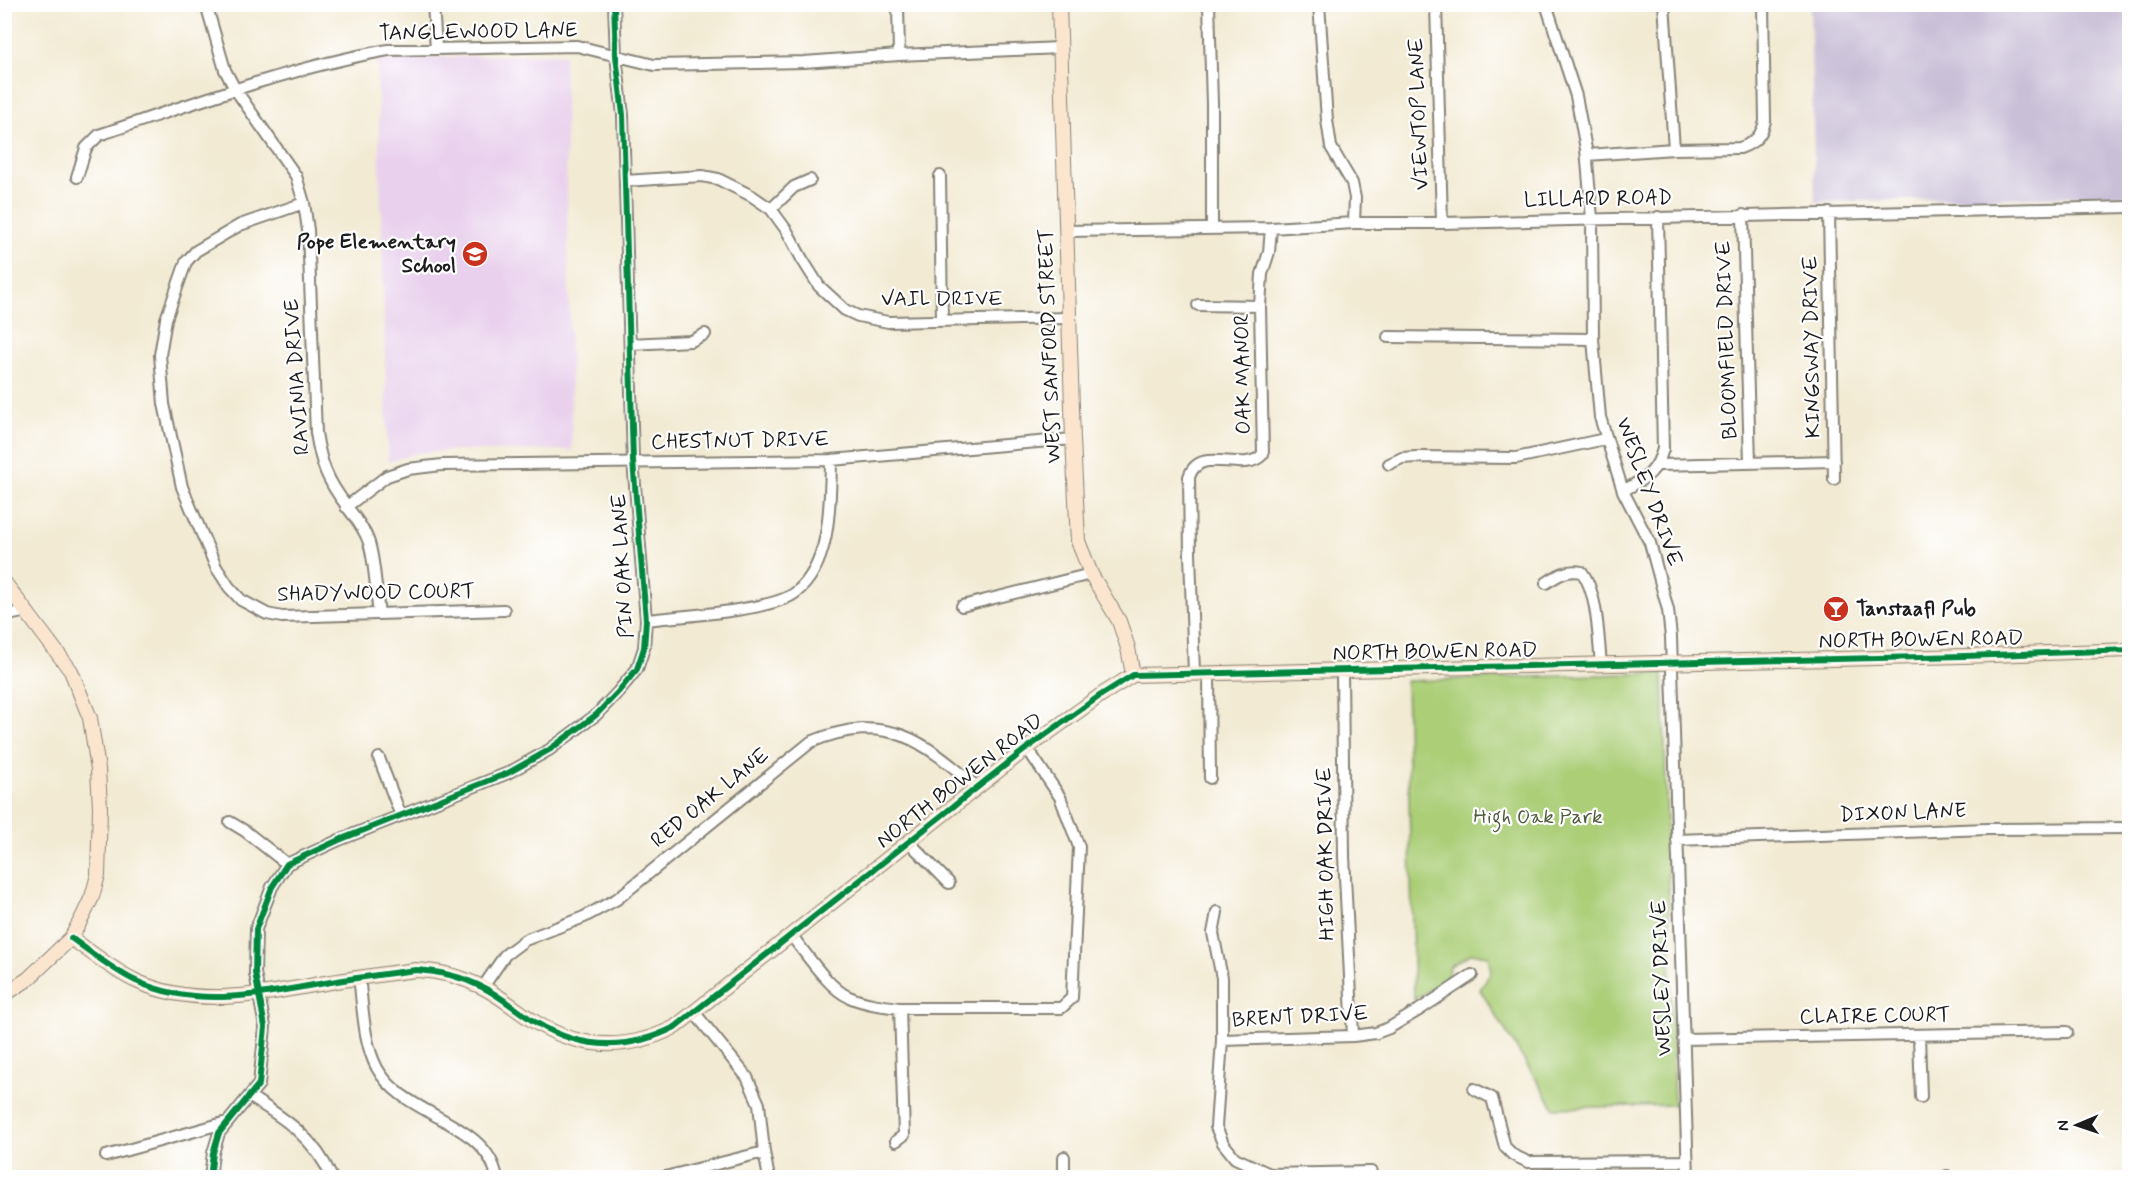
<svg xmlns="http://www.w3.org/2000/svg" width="2134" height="1182" font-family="Mynerve,sans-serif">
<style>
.built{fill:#e9d1ed}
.industrial{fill:#c9bfd7}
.green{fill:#abce77;stroke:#64754a;stroke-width:1.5}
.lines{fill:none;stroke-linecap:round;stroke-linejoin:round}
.street-casing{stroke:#878378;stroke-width:14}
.secondary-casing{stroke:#878378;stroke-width:16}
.street{stroke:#fff;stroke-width:10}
.secondary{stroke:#fbe5cf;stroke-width:14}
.cycleway-casing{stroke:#fff;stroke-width:10}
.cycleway{stroke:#00873e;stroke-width:6}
.labels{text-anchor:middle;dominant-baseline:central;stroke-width:4.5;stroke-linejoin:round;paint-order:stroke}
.street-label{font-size:21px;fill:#1c1c1c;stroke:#fff}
.poi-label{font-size:21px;font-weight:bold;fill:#1c1c1c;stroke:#fff;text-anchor:end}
.park-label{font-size:21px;fill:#4e5a3c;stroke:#fff}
</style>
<rect width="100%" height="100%" fill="#fff"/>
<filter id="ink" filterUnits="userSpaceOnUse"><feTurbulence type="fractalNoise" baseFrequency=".0167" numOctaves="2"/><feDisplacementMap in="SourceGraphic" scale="12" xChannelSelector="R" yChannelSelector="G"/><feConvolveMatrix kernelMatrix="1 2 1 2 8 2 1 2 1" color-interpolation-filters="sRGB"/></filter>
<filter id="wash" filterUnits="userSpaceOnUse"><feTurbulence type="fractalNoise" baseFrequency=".008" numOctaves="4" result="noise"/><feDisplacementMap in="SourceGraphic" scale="24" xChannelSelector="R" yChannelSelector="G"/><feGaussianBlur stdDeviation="1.35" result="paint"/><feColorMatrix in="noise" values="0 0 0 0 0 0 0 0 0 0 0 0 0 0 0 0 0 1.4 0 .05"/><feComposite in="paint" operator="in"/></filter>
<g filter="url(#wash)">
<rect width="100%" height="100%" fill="#f2ead3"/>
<!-- built -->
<path class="built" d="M564,54L572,450L438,451L416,453L388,462L377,59Z"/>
<!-- industrial -->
<path class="industrial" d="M1810,5H2129V195L1815,202Z"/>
<!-- green -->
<path class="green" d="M1663,673L1674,1105L1554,1108L1480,990L1491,971L1488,956L1472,953L1450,966L1446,980L1414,1000L1406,681Z"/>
</g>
<g filter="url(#ink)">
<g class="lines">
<!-- street casing -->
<g class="street-casing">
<path id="street" d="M206,4L225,70L235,89L296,176L304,203L308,230L316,433C321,464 327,480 346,505C354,517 363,526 368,540C375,558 376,594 379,614
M433,4L436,49
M898,4L899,55
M1209,4L1212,104V228
M1319,4L1327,120L1331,147L1352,183L1355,198L1354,223
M1436,4L1442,223
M1546,4L1576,96L1586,149L1592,219L1593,339L1600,417L1623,491L1650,543L1668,610L1671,637L1688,1178
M1664,4L1674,149
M1587,155L1674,149L1740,148C1755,143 1762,135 1765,121L1763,4
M940,176L942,321
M77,177L86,148L99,135C194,103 289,68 388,50L577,46L654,65L804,62L899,55L1060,48
M625,181L702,176L718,179L752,196L771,209L787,231L802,259L819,286L845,310L858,316L888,322L1070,318
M304,203L240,225L196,251L186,262L166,319L160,355L164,404L182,487L216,567L229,587L241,600L267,614L282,617L504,610
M771,209L794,187L810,180
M1829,213L1834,479
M1743,215L1750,463
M1067,231L1271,228L1354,223H1442L2130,207
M1198,305L1260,306
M1388,337L1593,339
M630,344L691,341L705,334
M1389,464L1402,458L1416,457L1516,458L1605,439
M1659,465L1834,461
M1623,491C1645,478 1656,474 1663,449L1658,217
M346,507L387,476L408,469L442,465L831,460L1073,439
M1546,583C1558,575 1567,569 1582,572C1598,594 1598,637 1601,664
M962,606L1091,574
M4,616L27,611
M646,620C680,616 771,611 795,593C832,565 830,501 831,460
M1342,670L1344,856L1353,1036
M1194,674L1190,553L1189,477C1200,443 1244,476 1263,454L1260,306L1262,274L1269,252L1271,228
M1209,674L1210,778
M379,758L401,816
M230,822L245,831L287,864
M1677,840L1988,829L2130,828
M909,842L949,883
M1217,912L1213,933L1222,978V1040L1216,1127L1223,1143L1235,1158L1270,1174L1371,1172
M791,935C805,952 829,989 849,997C865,1004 883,1006 900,1008H1061L1072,998L1079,847L1060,797L1027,748
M359,977C363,1006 363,1042 377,1068C403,1117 487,1120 497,1178
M483,987L505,955L525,940L584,917L617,899L811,742C887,711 922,740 978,788
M694,1012L747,1077L759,1104L764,1152L769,1178
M1919,1035L1921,1097
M1683,1039L2067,1032
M1222,1040L1353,1036L1376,1033L1389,1028L1419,1010L1472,975
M1474,1089L1492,1098L1505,1147L1513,1155L1528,1162L1687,1161
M249,1096C284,1118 315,1138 332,1178
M896,1141L904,1135L900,1008
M106,1156L227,1122
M1064,1157V1178
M1947,1176L1948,1178
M210,1178L213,1153L219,1133L259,1084L265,1027L255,973L256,929L272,887L287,864L339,840L508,773L549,750L596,715L618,692L637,669L644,648L646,620L633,461L623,115L616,56L614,4
M661,1178L764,1152"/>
</g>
<!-- secondary casing -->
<g class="secondary-casing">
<path id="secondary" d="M1059,4L1073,439L1078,541L1091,574L1119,621L1128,648L1133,675
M4,582L71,671L90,718L98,769L100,808L98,875L92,897L83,916L71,938L28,979L4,995
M71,938C91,952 114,971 136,981C196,1009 263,994 325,983C355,978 385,974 416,970C438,971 462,977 482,987C501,996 517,1011 535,1022C581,1050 628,1051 675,1027L1027,748L1101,695L1133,675L1965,656L2130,650"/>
</g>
<!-- street -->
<use href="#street" class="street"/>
<!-- secondary -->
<use href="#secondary" class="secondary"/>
<!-- cycleway casing -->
<g class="cycleway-casing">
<path id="cycleway" d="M71,938C91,952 114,971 136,981C196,1009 263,994 325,983C355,978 385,974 416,970C438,971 462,977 482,987C501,996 517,1011 535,1022C581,1050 628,1051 675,1027L1027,748L1101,695L1133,675L1965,656L2130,650
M210,1178L213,1153L219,1133L259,1084L265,1027L255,973L256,929L272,887L287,864L339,840L508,773L549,750L596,715L618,692L637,669L644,648L646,620L633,461L623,115L616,56L614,4"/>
</g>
<!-- cycleway -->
<use href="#cycleway" class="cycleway"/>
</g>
</g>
<!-- icons -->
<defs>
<g id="school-disc" transform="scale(1.35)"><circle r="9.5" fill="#c8321e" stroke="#fff"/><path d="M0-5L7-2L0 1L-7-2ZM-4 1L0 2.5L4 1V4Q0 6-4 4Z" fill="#fff"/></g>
<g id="bar-disc" transform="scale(1.35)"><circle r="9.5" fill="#c8321e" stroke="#fff"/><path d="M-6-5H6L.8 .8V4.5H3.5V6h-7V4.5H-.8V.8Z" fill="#fff"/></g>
</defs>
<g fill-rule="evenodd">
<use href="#school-disc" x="475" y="254"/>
<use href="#bar-disc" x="1836" y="609"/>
</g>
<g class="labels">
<!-- street labels -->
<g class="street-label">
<text transform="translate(478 32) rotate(-1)">TANGLEWOOD LANE</text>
<text transform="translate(1419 114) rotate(-92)">VIEWTOP LANE</text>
<text transform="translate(1598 199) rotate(-1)">LILLARD ROAD</text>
<text x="942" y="299">VAIL DRIVE</text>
<text transform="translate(1727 340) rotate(-92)">BLOOMFIELD DRIVE</text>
<text transform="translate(1050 346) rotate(-92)">WEST SANFORD STREET</text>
<text transform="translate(1812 347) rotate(-91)">KINGSWAY DRIVE</text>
<text transform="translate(1243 374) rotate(-91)">OAK MANOR</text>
<text transform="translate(297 377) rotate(-94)">RAVINIA DRIVE</text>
<text transform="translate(740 441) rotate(-1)">CHESTNUT DRIVE</text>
<text transform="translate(1649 492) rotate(70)">WESLEY DRIVE</text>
<text transform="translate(623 566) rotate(-93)">PIN OAK LANE</text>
<text transform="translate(376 593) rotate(-1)">SHADYWOOD COURT</text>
<text transform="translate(1921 640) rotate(-1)">NORTH BOWEN ROAD</text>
<text transform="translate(1435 652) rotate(-1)">NORTH BOWEN ROAD</text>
<text transform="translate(960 781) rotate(-38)">NORTH BOWEN ROAD</text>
<text transform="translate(710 798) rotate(-39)">RED OAK LANE</text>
<text transform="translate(1903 813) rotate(-2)">DIXON LANE</text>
<text transform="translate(1326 854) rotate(-91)">HIGH OAK DRIVE</text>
<text transform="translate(1662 978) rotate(-92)">WESLEY DRIVE</text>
<text transform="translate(1875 1016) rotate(-1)">CLAIRE COURT</text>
<text transform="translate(1300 1017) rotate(-3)">BRENT DRIVE</text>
</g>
<!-- poi labels -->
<g class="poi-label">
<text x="456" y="242">Pope Elementary<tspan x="456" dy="24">School</tspan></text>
<text x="1856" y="609" text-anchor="start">Tanstaafl Pub</text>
</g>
<!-- park labels -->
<g class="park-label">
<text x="1538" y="817">High Oak Park</text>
</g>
</g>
<!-- margin -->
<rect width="2134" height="1182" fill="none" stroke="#fff" stroke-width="24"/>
<!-- north arrow -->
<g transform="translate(2077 1125) rotate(268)" stroke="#ffffff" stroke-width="4.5" paint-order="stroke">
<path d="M0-4.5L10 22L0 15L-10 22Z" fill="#1c1c1c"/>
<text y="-9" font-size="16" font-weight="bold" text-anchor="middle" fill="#1c1c1c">N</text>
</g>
</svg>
